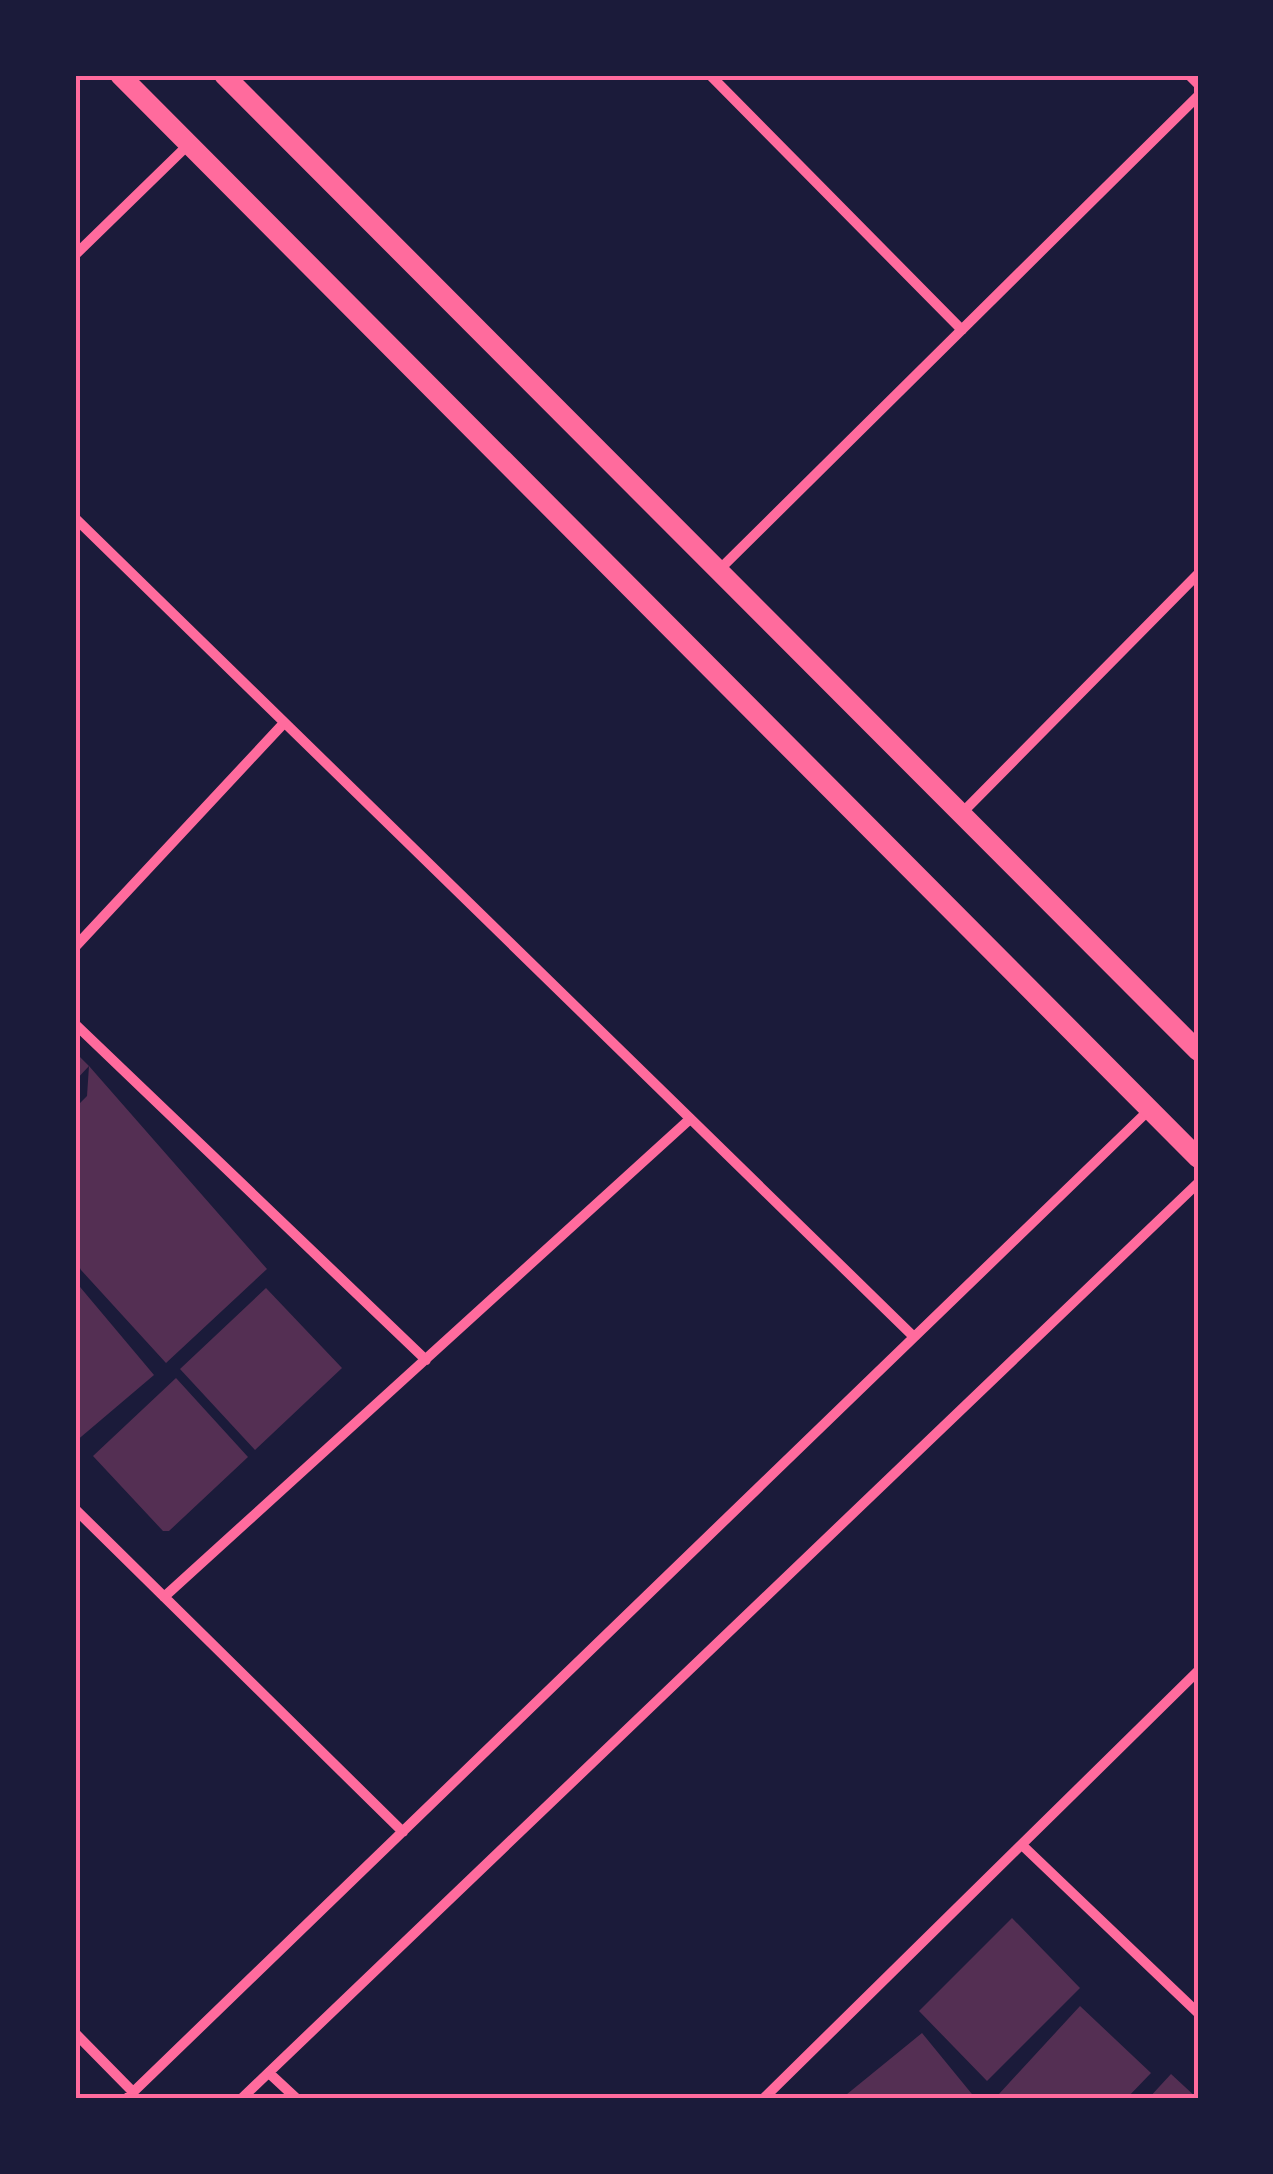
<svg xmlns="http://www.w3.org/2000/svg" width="1273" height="2174" font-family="Raleway,sans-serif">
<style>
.building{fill:#542f53}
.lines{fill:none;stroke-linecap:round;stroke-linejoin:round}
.minor{stroke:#ff6b9d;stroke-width:10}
.secondary{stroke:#ff6b9d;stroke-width:20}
.neatline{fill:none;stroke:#ff6b9d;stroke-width:4}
</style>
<rect width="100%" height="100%" fill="#1b1b3a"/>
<!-- building -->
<path class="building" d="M75,1052L89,1066L75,1081Z
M89,1066L267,1269L166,1363L81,1270L75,1259V1108L87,1096Z
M75,1281L154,1375L75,1442Z
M266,1288L342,1368L255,1450L180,1369Z
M176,1378L248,1457L169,1531H163L93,1456Z
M1012,1918L1080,1988L987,2081L919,2011Z
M1080,2006L1151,2073L1126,2099H1004L999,2094Z
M922,2033L976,2099H841Z
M1171,2074L1198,2099H1148Z"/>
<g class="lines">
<!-- minor -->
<path class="minor" d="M710,75L962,330
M1189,75L1198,84
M75,255L189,144
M75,518L914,1337
M719,570L1198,96
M961,814L1198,574
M75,947L284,723
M75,1024L426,1360
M75,1509L403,1832
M164,1597L690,1119
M1022,1845L1198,2013
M75,2033L133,2092
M269,2073L297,2099
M126,2099L1149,1110
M241,2099L1198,1183
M763,2099L1198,1671"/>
<!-- secondary -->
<path class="secondary" d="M120,75L1198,1158
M224,75L1198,1051"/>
</g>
<!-- border -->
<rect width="1273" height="2174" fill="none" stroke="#1b1b3a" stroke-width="155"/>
<rect x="78" y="78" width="1118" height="2018" class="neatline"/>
</svg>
